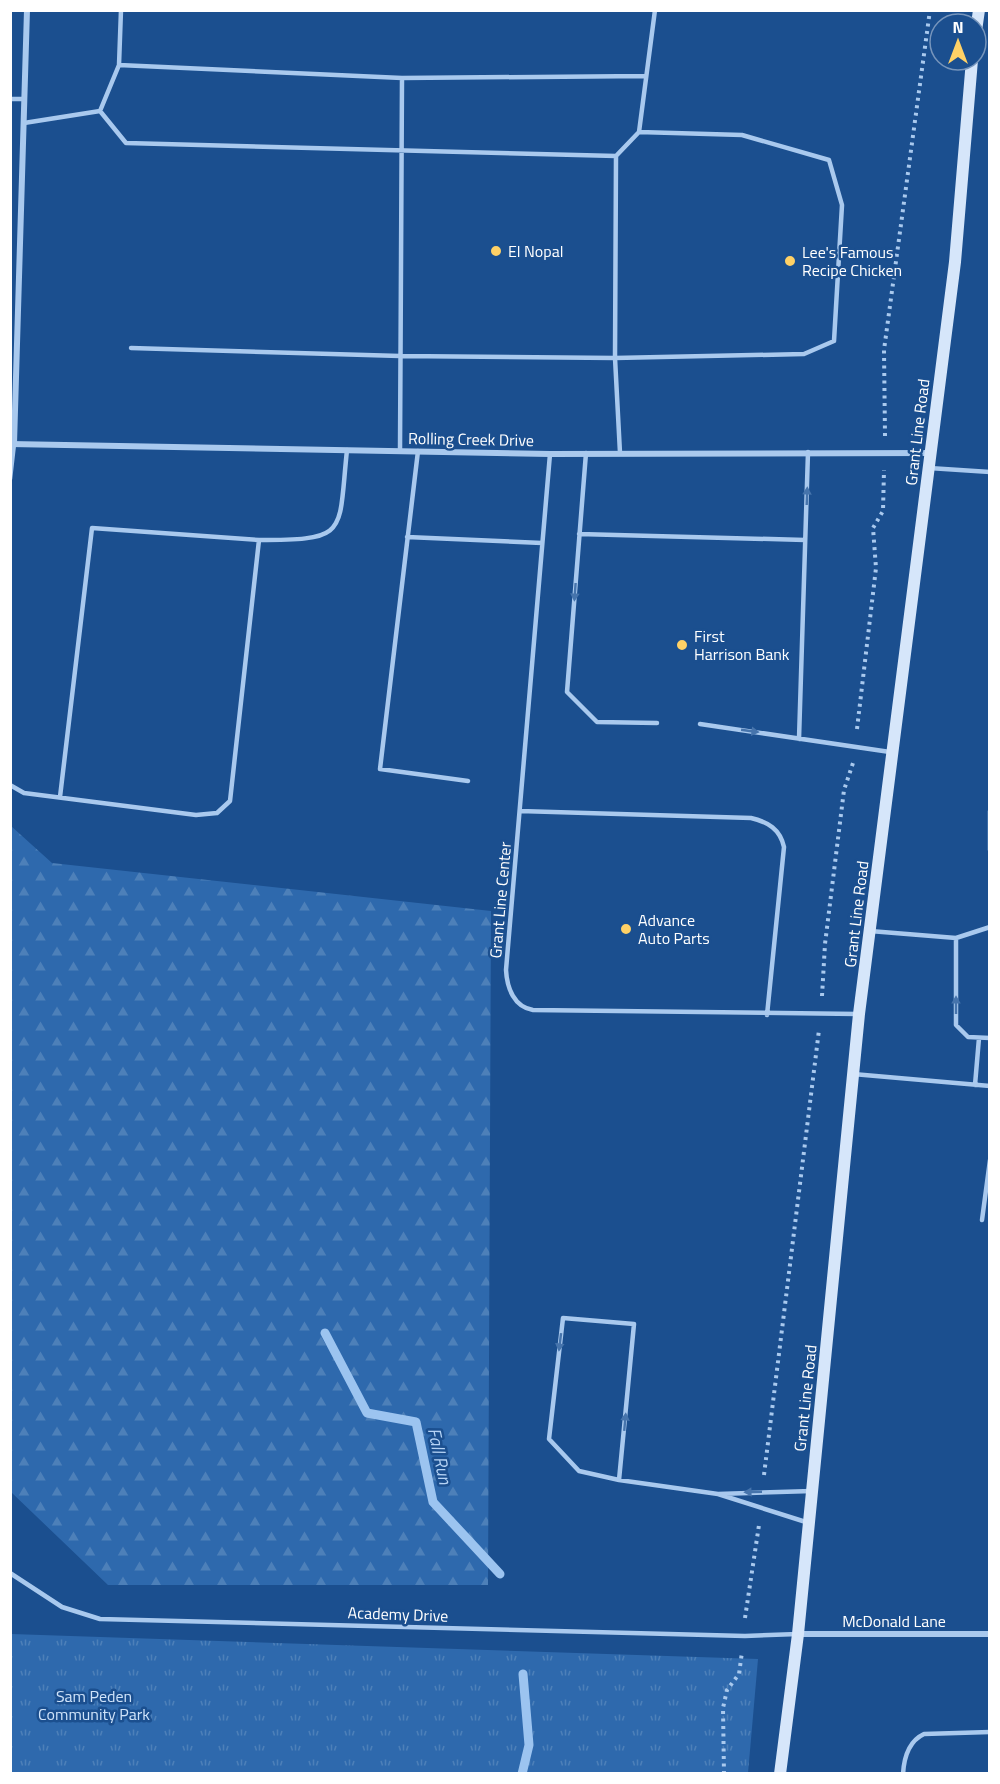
<svg xmlns="http://www.w3.org/2000/svg" width="1000" height="1784" font-family="'Titillium Web',sans-serif">
<style>
.grass{fill:url(#grass-tufts)}
.forest{fill:url(#forest-firs)}
.lines{fill:none;stroke-linecap:round;stroke-linejoin:round}
.stream{stroke:#9cc4f0;stroke-width:9}
.path{stroke:#a9c9ee;stroke-width:4;stroke-dasharray:3 4.5;stroke-linecap:butt}
.lane{stroke:#a9c9ee;stroke-width:4.5}
.street{stroke:#a9c9ee;stroke-width:6}
.secondary{stroke:#d6e6fa;stroke-width:12}
.oneway{fill:#4674ac}
.poi-dot{fill:#ffd166;stroke:#1b4f8f;stroke-width:2}
.labels{text-anchor:middle;dominant-baseline:central;stroke-width:5;stroke-linejoin:round;paint-order:stroke}
.poi-label{font-size:16px;fill:#fff;stroke:#1b4f8f;text-anchor:start}
.street-label{font-size:16px;fill:#fff;stroke:#1b4f8f}
.park-label{font-size:16px;fill:#cfe3fa;stroke:#1b4f8f}
.water-label{font-size:18px;font-style:italic;fill:#b5d3f5;stroke:#1b4f8f}
</style>
<defs>
<pattern id="grass-tufts" width="24" height="20" patternUnits="userSpaceOnUse" patternTransform="scale(1.5)"><rect width="24" height="20" fill="#2e69ad"/><path d="M3 7l-1-3M5 7V3M7 7l1-3M15 17l-1-3M17 17v-4M19 17l1-3" fill="none" stroke="#4d80b9"/></pattern>
<pattern id="forest-firs" width="22" height="20" patternUnits="userSpaceOnUse" patternTransform="scale(1.5)"><rect width="22" height="20" fill="#2e69ad"/><path d="M5 1l3.5 6h-7zM16 11l3.5 6h-7z" fill="#4d80b9"/></pattern>
</defs>
<rect width="100%" height="100%" fill="#1b4f8f"/>
<!-- grass -->
<path class="grass" d="M11,1634L758,1659L748,1773H11Z"/>
<!-- forest -->
<path class="forest" d="M11,826L52,863L491,911L488,1585H108L11,1492Z"/>
<g class="lines">
<!-- stream -->
<path class="stream" d="M325,1333L367,1413L416,1422L433,1502L500,1574
M522,1774L529,1745L523,1674"/>
<!-- path -->
<path class="path" d="M885,436L884,350L930,10
M857,729L876,568L873,528L883,511L884,470
M822,996L825,944L844,790L853,763
M764,1475L819,1030
M745,1618L759,1525
M724,1774L723,1708L727,1690L739,1674L742,1652"/>
<!-- lane -->
<path class="lane" d="M119,65L121,10
M402,78L646,76
M10,99H24
M100,111L126,143L616,156
M24,123L100,111L119,65L402,78L400,451
M131,348L400,356L615,358L616,156L639,132
M418,451L380,769L468,781
M586,453L567,692L597,722L657,723
M620,453L615,358L804,354L834,341L842,205L829,160L742,135L639,132L655,10
M550,454L506,970C507,988 514,1007 533,1010L857,1014
M929,468L990,472
M10,479L14,444
M579,534L805,540
M407,537L542,543
M700,724L890,752
M799,739L808,452
M10,785L24,793L196,815L217,813L230,801L259,540C350,540 338,534 347,450
M60,797L92,528L259,540
M520,811L751,818C768,822 780,829 784,847L767,1015
M990,811V850
M870,931L956,938L990,927
M956,938V1025L968,1037L990,1038
M853,1074L990,1086
M975,1085L979,1038
M982,1220L990,1160
M619,1480L634,1324L563,1318L549,1439L579,1471L619,1480L718,1494
M809,1523L718,1494L812,1491
M10,1573L62,1607L100,1619L745,1636L798,1634
M903,1774C904,1757 909,1741 924,1734L990,1732"/>
<!-- street -->
<path class="street" d="M10,444L550,454L930,453
M14,444L27,10
M798,1634H990"/>
<!-- secondary -->
<path class="secondary" d="M976,31L979,10
M780,1774L798,1634L859,1014L955,262L972,60"/>
</g>
<!-- one-way arrows -->
<defs><path id="oneway-solid" d="M-6-.8H1V-3.2L6.5 0L1 3.2V.8H-6Z" transform="scale(1.5)"/></defs>
<g class="oneway">
<use href="#oneway-solid" transform="translate(807 496) rotate(-88)"/>
<use href="#oneway-solid" transform="translate(575 592) rotate(94)"/>
<use href="#oneway-solid" transform="translate(750 731) rotate(8)"/>
<use href="#oneway-solid" transform="translate(956 1005) rotate(-90)"/>
<use href="#oneway-solid" transform="translate(560 1342) rotate(97)"/>
<use href="#oneway-solid" transform="translate(625 1422) rotate(-85)"/>
<use href="#oneway-solid" transform="translate(753 1492) rotate(178)"/>
</g>
<!-- markers -->
<g class="poi-dot">
<circle cx="496" cy="251" r="6"/>
<circle cx="790" cy="261" r="6"/>
<circle cx="682" cy="645" r="6"/>
<circle cx="626" cy="929" r="6"/>
</g>
<g class="labels">
<!-- poi labels -->
<g class="poi-label">
<text x="508" y="251">El Nopal</text>
<text x="802" y="252">Lee's Famous<tspan x="802" dy="18">Recipe Chicken</tspan></text>
<text x="694" y="636">First<tspan x="694" dy="18">Harrison Bank</tspan></text>
<text x="638" y="920">Advance<tspan x="638" dy="18">Auto Parts</tspan></text>
</g>
<!-- street labels -->
<g class="street-label">
<text transform="translate(917 432) rotate(-83)">Grant Line Road</text>
<text transform="translate(471 439) rotate(1)">Rolling Creek Drive</text>
<text transform="translate(500 900) rotate(-85)">Grant Line Center</text>
<text transform="translate(856 914) rotate(-83)">Grant Line Road</text>
<text transform="translate(805 1398) rotate(-84)">Grant Line Road</text>
<text transform="translate(398 1614) rotate(2)">Academy Drive</text>
<text x="894" y="1621">McDonald Lane</text>
</g>
<!-- park labels -->
<g class="park-label">
<text x="94" y="1696">Sam Peden<tspan x="94" dy="18">Community Park</tspan></text>
</g>
<!-- water labels -->
<g class="water-label">
<text transform="translate(440 1456) rotate(78)">Fall Run</text>
</g>
</g>
<!-- border -->
<rect width="1000" height="1784" fill="none" stroke="#ffffff" stroke-width="24"/>
<!-- north arrow -->
<g transform="translate(958 42)"><circle r="28" fill="#1b4f8f" stroke="#7695bc" stroke-width="1.5"/>
<path d="M0-4.5L10 22L0 15L-10 22Z" fill="#ffd166"/>
<text y="-9" font-size="16" font-weight="bold" text-anchor="middle" fill="#ffffff">N</text>
</g>
</svg>
